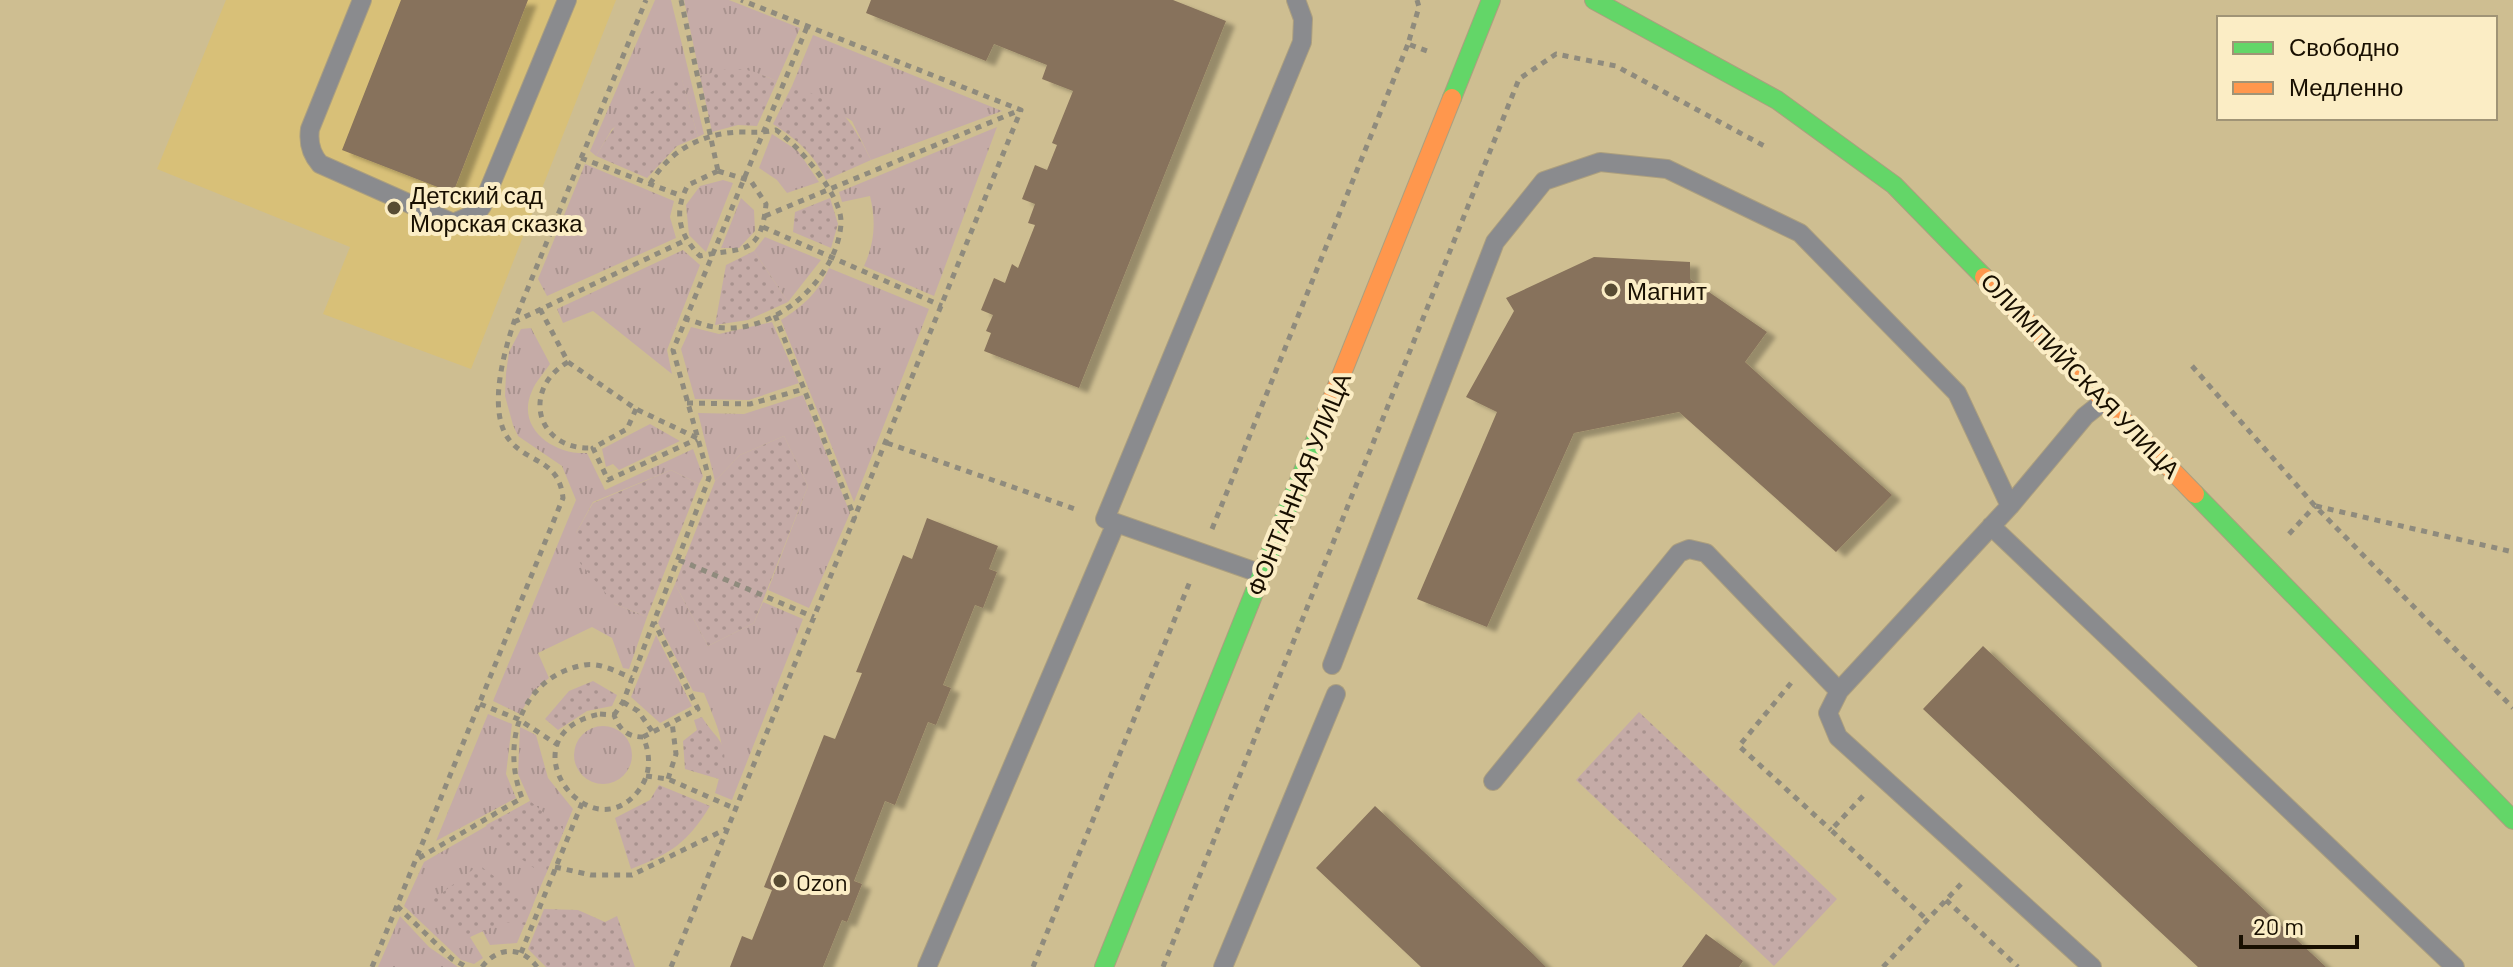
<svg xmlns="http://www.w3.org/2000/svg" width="2513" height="967" font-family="Barlow,sans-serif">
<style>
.built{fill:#d8c078}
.grass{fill:url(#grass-tufts)}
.park{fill:url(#park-dots)}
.building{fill:#87725b;filter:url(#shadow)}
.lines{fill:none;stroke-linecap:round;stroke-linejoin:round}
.lane-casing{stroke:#ac9f7f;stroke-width:20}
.fast-casing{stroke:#ac9f7f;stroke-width:20}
.slow-casing{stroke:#ac9f7f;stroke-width:20}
.path{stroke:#8f8b7d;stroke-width:5;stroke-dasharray:6 6;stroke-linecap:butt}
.lane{stroke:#8a8b8e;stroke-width:18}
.fast{stroke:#63d668;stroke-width:18}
.slow{stroke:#ff974d;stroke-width:18}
.poi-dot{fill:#584c33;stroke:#fbedc5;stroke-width:3}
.labels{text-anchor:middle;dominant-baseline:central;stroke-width:8;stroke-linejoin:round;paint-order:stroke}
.poi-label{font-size:24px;fill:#180f00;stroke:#fbedc5;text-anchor:start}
.street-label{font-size:24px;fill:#180f00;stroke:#fbedc5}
</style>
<defs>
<pattern id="grass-tufts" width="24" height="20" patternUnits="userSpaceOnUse" patternTransform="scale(2)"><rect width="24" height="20" fill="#c5aba7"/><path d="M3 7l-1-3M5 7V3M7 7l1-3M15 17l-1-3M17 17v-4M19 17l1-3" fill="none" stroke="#a8928e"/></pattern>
<pattern id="park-dots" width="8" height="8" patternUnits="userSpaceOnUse" patternTransform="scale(2)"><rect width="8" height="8" fill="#c5aba7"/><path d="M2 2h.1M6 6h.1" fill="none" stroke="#a8928e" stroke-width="1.8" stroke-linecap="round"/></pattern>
<filter id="shadow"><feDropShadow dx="9" dy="5" stdDeviation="2" flood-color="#0004"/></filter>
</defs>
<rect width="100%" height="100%" fill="#cebe91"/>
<!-- built -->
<path class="built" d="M226,0H616L471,369L323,314L350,247L157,169Z"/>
<!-- grass -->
<path class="grass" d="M655,0H671L704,134L698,137L682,80L612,129L596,156L590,151Z
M684,0H729L800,28L777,81C744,67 733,68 700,76Z
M813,35L1002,111L871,160L852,121L792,86Z
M997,127L934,296L864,266C875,242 876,221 870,196L842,202L839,192Z
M772,134L798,151L819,182L787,193L777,180L759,168Z
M585,164L674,201L670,217L676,238L547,296L538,279Z
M723,180L733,183L706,252L689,235L686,205L700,186Z
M741,198L754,210L755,231L739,248H721Z
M765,237L821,260L788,302L754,251Z
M683,250L700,265L667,350L672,374L593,311L563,323L557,309Z
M829,268L929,309L854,502L781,320C803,306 818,293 829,268Z
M772,322L799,383L749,400L695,399L681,349L691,327L719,334Z
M531,328L550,364C544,373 536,381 532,391C515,428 554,455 587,453L605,490L693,449L703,476L699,484L671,470L593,502L576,533L615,604L647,617L629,669L623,668L612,638L592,627L538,653L549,678L533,692L520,714L493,701L576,500L562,466L518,436L513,425L505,396L506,373L509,352L521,329Z
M803,395L850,513L809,608L768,590L808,486L784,436L740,455L715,481L698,413L744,414Z
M650,424L680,441L619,470L613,464L606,467L602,449Z
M675,584L708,646L754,623L763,602L803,619L732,800L715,793C729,747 721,736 704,693L693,691L658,623Z
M656,635L692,706L660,723L631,697Z
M488,714L512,724L506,774L516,798L436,841Z
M574 755a29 29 0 1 1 58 0a29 29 0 1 1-58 0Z
M520,727L536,735L548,778L573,809L517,943L490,945L482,930L470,937L483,958L474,964L461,960L404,906L424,862L530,801L518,774Z
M400,916L429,947L458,967H378Z"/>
<!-- park -->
<path class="park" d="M731,68L752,71L777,81L757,126L738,125L712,132L700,76Z
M682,79L698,137L677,146L647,178L596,156C618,119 639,90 682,79Z
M792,86C840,102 849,116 871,160L826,180C813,153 798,140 773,124Z
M830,198L838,224L831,248L793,232L795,212Z
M754,251L788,302L748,320L715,325L726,265Z
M784,436L808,486L754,623L708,646L675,584L715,481L740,455Z
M671,470L699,484L647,617L615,604L580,563L576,533L593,503Z
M593,681L617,695L612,706L587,711L558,730L545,719L569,691Z
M1639,712L1837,899L1774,966L1576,780Z
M702,717C717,742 733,742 719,779L685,769L683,741L697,730L694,720Z
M659,785L710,806C687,843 672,853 631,869L615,818L650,800Z
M530,801L564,830L545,876L498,842L486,825Z
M479,865L533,905L525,925L504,922L470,937L430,902Z
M544,909L578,910L605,922L617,916L635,967H546L528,949Z"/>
<!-- building -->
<path class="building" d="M401,0H528L453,193L342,150Z
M871,0H1173L1226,21L1079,388L984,351L991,333L986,331L993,315L981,310L994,278L1005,283L1012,264L1018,268L1035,225L1028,223L1035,204L1022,199L1035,165L1047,170L1057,145L1052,143L1073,91L1042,79L1047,65L994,44L986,61L866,13Z
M1594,257L1690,262V279L1767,332L1745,362L1892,495L1836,552L1679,412L1574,433L1487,627L1417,599L1497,412L1466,397L1514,311L1506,298Z
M927,518L998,546L989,569L997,572L983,608L975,605L943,685L951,688L936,725L928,722L895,805L885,801L854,881L862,884L847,922L842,920L823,967H730L742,936L752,940L772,890L764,887L824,735L835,739L862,673L856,672L903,555L912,559Z
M1983,646L2138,792L2326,967H2198L2156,928L1923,709Z
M1375,806L1533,954L1546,967H1421L1316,868Z
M1706,934L1743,961L1739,967H1682Z"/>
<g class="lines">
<!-- lane casing -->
<g class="lane-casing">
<path id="lane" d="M362,0L310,129C308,143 311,154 320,164L453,223L477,213L482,206L567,0
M1991,526L2455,967
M1262,574L1105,519L1302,42L1303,19L1296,0
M1332,665L1495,242L1544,181L1600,162L1667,169L1800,233L1957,393L2010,506
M1493,781L1679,553L1689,549L1706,553L1839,691
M927,967L1116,523
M1223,967L1336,694
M2092,967L1838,737L1828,713L1839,691L2010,506L2085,416L2104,401"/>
</g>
<!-- fast casing -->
<g class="fast-casing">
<path id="fast" d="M1594,0L1777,100L1894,185L1984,277
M1452,98L1491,0
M2195,494L2513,820
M1104,967L1327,411"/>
</g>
<!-- slow casing -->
<g class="slow-casing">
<path id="slow" d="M1984,277L2195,494
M1327,411L1452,98"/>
</g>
<!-- path -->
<path class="path" d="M681,0L718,171
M1417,0L1419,7L1408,44L1427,51
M581,158L682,196
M718,171L751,181L766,204C761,258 740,247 700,256C679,235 673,212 688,185Z
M650,184C669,151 700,134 739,132C752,132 763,133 776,130C798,145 843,196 841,224C837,280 772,337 715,327C705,326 695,321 685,319
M765,216L1020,110
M763,227L942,306
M540,309L568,362L636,409L697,438
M775,315L855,519
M514,322L686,240
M568,362C520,390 537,451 593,448
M2192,366L2315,506L2513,708
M687,403L750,404L804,389
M636,409L627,429L593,448L608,480L697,439
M887,443L1078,510
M2316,506L2513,552
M1212,529L1408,44
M2289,534L2315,506
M679,560L814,617
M1791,683L1739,746L1831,830
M623,702L638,711L652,731
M480,704L518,719L558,745
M600,714L614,715C619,729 627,737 643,737C651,755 651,774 639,790C589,856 501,734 600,714Z
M614,715L623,702L709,478L673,350L807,27
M643,737L698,709L654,622
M646,776L668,779L736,809
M668,779L676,754L672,722
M1863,796L1831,830L1927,920
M419,858L522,798C501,744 520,677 584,665C600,662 617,672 632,678
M555,867L591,875H632L726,829
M1946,900L2018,967
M397,906L452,959L467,967
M521,953L582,803
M372,967L563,498C559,460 531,464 511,442C486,414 504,352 514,322L646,0
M482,967C498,946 522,946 537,967
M671,967L1021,110L741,0
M1033,967L1191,579
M1163,967L1519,79L1556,54L1616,66L1768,148
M1883,967L1961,884"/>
<!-- lane -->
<use href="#lane" class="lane"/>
<!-- fast -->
<use href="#fast" class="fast"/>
<!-- slow -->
<use href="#slow" class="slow"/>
</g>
<!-- markers -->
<g class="poi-dot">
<circle cx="394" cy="208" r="8"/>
<circle cx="1611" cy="290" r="8"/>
<circle cx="780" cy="881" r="8"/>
</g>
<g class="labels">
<!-- poi labels -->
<g class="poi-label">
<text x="410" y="194">Детский сад<tspan x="410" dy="28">Морская сказка</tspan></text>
<text x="1627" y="290">Магнит</text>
<text x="796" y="881">Ozon</text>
</g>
<!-- street labels -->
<g class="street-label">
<text transform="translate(2081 375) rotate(46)">ОЛИМПИЙСКАЯ УЛИЦА</text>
<text transform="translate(1298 484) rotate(-68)">ФОНТАННАЯ УЛИЦА</text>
</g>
</g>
<!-- legend -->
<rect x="2217" y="16" width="280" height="104" fill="#fbedc5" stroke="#a09476" stroke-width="2"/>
<rect x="2233" y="42" width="40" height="12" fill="#63d668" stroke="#a09476" stroke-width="2"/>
<text x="2289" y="56" font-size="24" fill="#180f00">Свободно</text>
<rect x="2233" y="82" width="40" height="12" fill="#ff974d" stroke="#a09476" stroke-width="2"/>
<text x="2289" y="96" font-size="24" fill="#180f00">Медленно</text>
<!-- scale -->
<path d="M2241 935v12h116v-12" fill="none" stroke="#180f00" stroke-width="4"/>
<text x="2253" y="935" font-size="24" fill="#180f00" stroke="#fbedc5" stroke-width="6" paint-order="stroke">20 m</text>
</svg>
